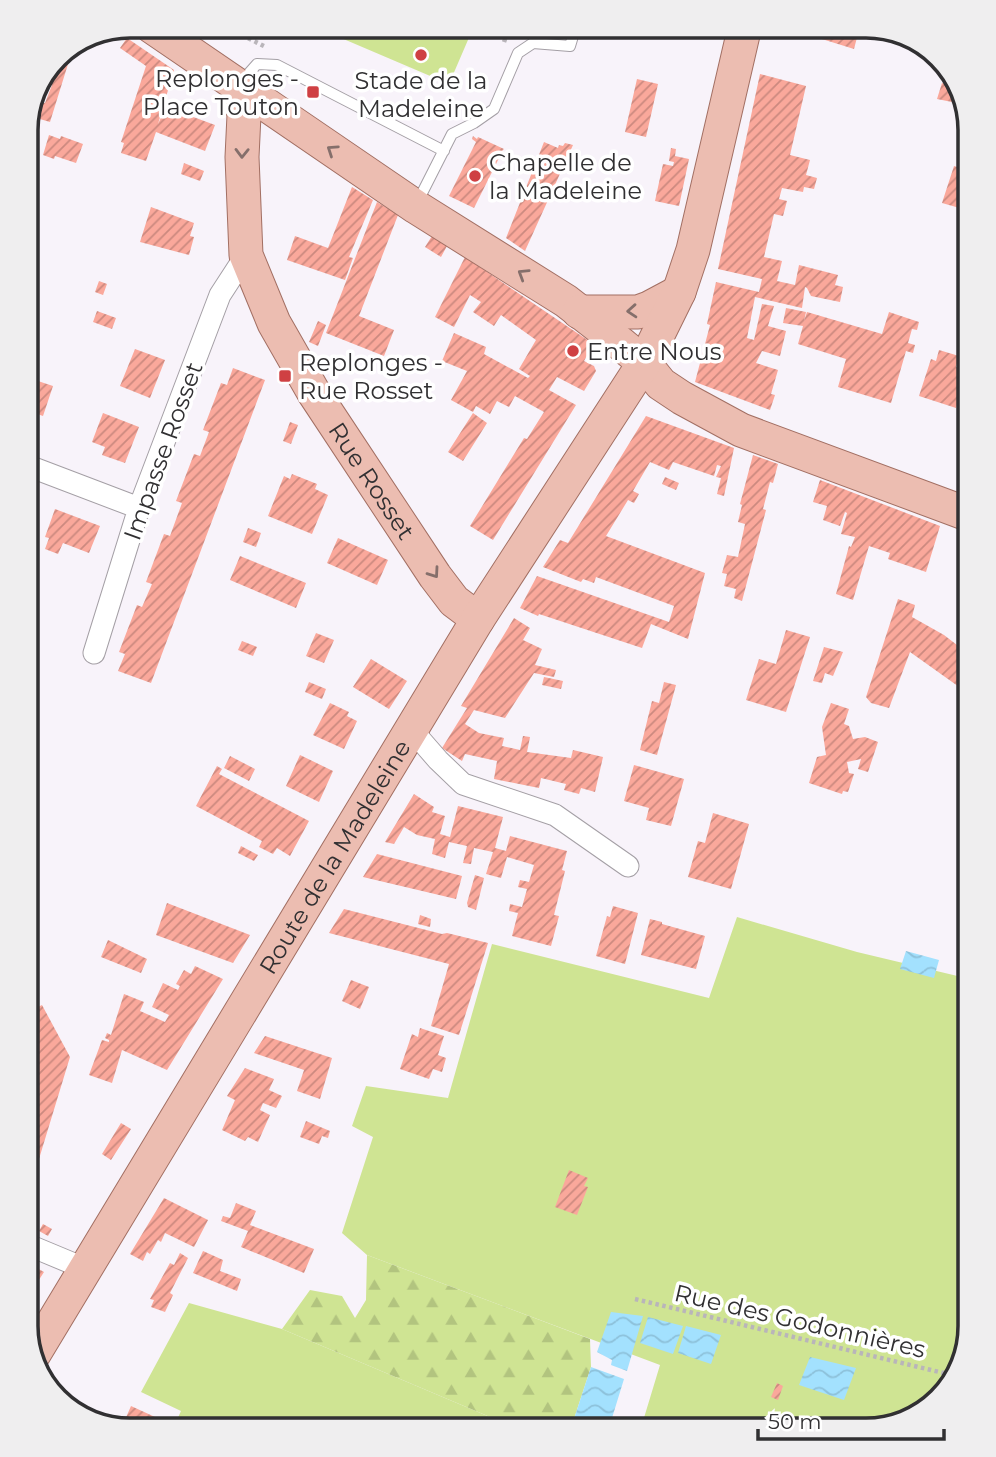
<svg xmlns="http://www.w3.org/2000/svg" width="996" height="1457" font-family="Montserrat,sans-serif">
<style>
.grass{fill:#cfe493}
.forest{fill:url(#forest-firs)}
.water{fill:url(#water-waves)}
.building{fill:url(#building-hatch)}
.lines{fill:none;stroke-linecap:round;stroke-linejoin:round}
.service-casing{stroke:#a49fa5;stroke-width:12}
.minor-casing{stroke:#a49fa5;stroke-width:23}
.primary-casing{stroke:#a26f63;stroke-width:35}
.path{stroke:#b9b5ba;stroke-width:4.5;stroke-dasharray:3.5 3.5;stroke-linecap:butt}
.service{stroke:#fff;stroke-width:10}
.minor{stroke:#fff;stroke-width:21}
.primary{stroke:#ecbdb1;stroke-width:33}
.oneway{stroke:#856f6b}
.poi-dot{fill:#cf4043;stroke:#fff;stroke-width:2.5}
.labels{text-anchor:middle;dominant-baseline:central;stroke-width:7;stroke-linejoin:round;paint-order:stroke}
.poi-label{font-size:24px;fill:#313032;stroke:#fff;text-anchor:start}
.street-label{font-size:24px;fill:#313032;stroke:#fff}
.rim{fill:none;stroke:#313032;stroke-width:3.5}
</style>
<defs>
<pattern id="forest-firs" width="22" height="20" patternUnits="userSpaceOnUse" patternTransform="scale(1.75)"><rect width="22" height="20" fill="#cfe493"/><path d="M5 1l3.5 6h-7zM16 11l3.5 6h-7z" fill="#b2c47f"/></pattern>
<pattern id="water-waves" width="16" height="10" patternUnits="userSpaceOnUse" patternTransform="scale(1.75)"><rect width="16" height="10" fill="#a3e1fe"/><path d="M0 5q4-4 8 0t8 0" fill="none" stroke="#8dc1da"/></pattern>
<pattern id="building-hatch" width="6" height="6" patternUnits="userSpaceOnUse" patternTransform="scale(1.75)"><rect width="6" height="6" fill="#faa89b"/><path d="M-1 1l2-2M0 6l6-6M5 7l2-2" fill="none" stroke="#cb897f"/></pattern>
</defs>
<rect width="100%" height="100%" fill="#f8f3fa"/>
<!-- grass -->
<path class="grass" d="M313,26H474L449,84Z
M737,917L857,952L970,979V1327L956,1379L917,1417L866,1431H640L660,1365L367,1255L342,1233L373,1137L352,1126L366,1086L448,1098L492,944L709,998Z
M189,1303L282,1329L523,1431H172L181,1411L141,1392Z"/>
<!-- forest -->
<path class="forest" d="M367,1255L590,1339L591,1367L570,1431H523L282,1329L310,1290L342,1296L355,1318L366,1300Z"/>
<!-- water -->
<path class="water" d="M906,951L939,960L934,978L900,969Z
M611,1312L643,1316L627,1371L611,1365L612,1360L597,1352Z
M648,1317L683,1326L673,1354L640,1343Z
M686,1326L721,1335L711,1364L678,1353Z
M810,1357L856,1368L844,1400L799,1385Z
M591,1367L624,1379L608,1431H570Z"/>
<!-- building -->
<path class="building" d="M812,26H860L854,49L809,35Z
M127,38L174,70L158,124L166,107L215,125L205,151L156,132L146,161L121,153L124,143L121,142L146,66L120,48Z
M73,48L50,122L33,117L38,101L45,103L52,85L46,83L61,52Z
M760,74L806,86L790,155L810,160L806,175L817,178L814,189L804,187L803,192L782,188L779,199L787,201L783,216L774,214L764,257L782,261L777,281L795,285L799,265L838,275L835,285L843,287L840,302L811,296L807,288L805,287L802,308L755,297L747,338L754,340L762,304L774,306L768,326L786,331L780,356L762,351L756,363L778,370L771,394L775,395L770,410L695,382L710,325L707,324L716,282L759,292L762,279L718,269Z
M637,79L658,84L646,137L625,132Z
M942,83L958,88L960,94L957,103L937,99Z
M49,135L60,139L61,136L83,144L76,163L55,156L54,159L43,155Z
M473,136L477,139L478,137L504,149L502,151L507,153L505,156L501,154L474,208L449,196L476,142L472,139Z
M544,142L558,148L559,145L563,146L565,143L573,145L525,251L506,238Z
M671,148L676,149L675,156L689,159L679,206L655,201L663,164L673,166L674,162L669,161Z
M184,163L204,171L200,181L181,174Z
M954,166L970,171V211L942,203Z
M352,187L373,200L349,257L353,258L345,280L287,260L295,236L328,248Z
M377,202L398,215L359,316L394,330L384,356L326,333Z
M151,207L194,223L190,236L194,237L189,255L140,242Z
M432,236L447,246L441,257L425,247Z
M465,257L589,341L591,348L584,361L594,366L596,371L584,391L557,377L549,390L576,405L493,540L470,526L524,438L527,439L544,412L515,396L509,407L497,401L490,414L476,406L473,412L451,400L467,371L442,361L454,333L486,347L484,354L528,378L530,376L519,369L536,340L501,315L494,326L473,312L481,302L470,295L454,327L435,317Z
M99,281L107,284L103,295L95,292Z
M786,308L806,312L804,321L807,312L882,334L889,312L919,322L917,330L912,329L908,343L915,345L913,353L906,351L891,403L838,387L846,359L798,344L803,326L783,323Z
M97,311L116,318L112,329L93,322Z
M318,321L326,325L318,346L309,342Z
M135,349L165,360L150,398L120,386Z
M939,350L959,356L956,367L968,370L956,408L919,396L931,359L936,361Z
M233,368L265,380L151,683L118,671L125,654L119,652L137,605L142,607L152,584L146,582L164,534L170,536L182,503L176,501L194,454L200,456L209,432L203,430L221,383L227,385Z
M26,377L53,386L43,416L26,410Z
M103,413L139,427L125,463L102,455L105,447L92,442Z
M473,413L487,423L463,461L448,452Z
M646,416L734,448L724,496L717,494L721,478L716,477L721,466L717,465L714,476L673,462L669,470L650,462L633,491L639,494L634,503L628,500L606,536L705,573L688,639L651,624L642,648L539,614L538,616L520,608L537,576L669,622L674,606L596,577L594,583L583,579L581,582L543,567L560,540L568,543Z
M290,422L298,425L291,444L283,441Z
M969,453H970V484L961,481Z
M753,455L778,464L773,483L770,482L763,509L766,510L742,601L734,598L736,589L724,586L727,574L722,573L727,555L738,557L745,524L738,522L742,505L740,504Z
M292,474L317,484L315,489L328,495L312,534L268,516L284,476L290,479Z
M665,477L679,483L676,490L662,484Z
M820,480L940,526L926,572L888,559L890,553L869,546L853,600L836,594L849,546L851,547L855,537L841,534L847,513L845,512L840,526L823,520L827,506L813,502Z
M55,509L100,526L89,553L63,543L58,554L45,549L49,538L45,537Z
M248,528L261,533L256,547L243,542Z
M338,538L388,560L377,585L327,563Z
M240,556L306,583L296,608L230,580Z
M898,599L915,605L912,617L944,635L970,655L969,694L910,652L889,708L871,703L866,697Z
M514,618L530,628L523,640L542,649L535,665L556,670L554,677L534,673L505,718L474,710L465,724L479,733L504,738L502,746L520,750L523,736L530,737L527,752L571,758L573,750L603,757L595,792L581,788L579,794L564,790L566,784L541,778L539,788L494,779L497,761L465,754L462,761L442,748L467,708L461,706Z
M786,630L810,637L786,712L746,700L759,659L776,664Z
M316,633L334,640L324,663L306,656Z
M242,641L257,647L253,656L238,650Z
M824,647L843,652L833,676L825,673L822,683L813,681Z
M371,659L407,681L389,709L353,687Z
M544,677L563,681L561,689L542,685Z
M309,682L326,689L322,699L305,692Z
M664,682L676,685L657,755L640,750L652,701L659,703Z
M330,703L349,712L347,716L357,721L344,749L313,735Z
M831,703L849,709L844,724L849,726L853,739L865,737L878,742L868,772L858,769L861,759L847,762L849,773L854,774L848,792L843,791L842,794L809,783L817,757L826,755L822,727Z
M300,755L333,771L319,802L286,786Z
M230,756L255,769L249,781L224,768Z
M634,765L684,779L671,826L646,820L649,808L624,801Z
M217,766L222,769L219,774L309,821L290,856L277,848L273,854L259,847L262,841L196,806Z
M414,794L434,807L432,812L445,816L440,834L450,837L458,806L503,817L495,848L506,851L510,836L567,851L562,870L565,871L554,915L559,916L551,946L512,936L518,913L509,911L510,904L522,907L527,889L518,887L520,880L529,882L534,865L507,857L501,878L486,874L493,852L474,848L471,864L463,863L467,846L449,842L445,858L432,854L435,839L417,835L404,827L394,844L385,842Z
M713,813L749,824L731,889L688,877L698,841L705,843Z
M241,846L258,855L254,861L238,853Z
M377,854L462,876L456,899L363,877Z
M475,875L484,878L476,910L468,907L467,903Z
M167,903L250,935L233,963L156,935Z
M613,906L638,913L625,964L596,956L607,916L610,917Z
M344,909L442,934L447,933L488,943L459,1035L431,1026L449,964L329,933Z
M420,915L431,919L430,927L418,924Z
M650,919L662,922V924L705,936L696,969L641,955Z
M108,940L147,959L141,973L101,957Z
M195,966L223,979L167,1070L122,1050L112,1083L89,1075L102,1040L109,1042V1040L105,1038L107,1033L111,1035L124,994L144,1002L140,1011L165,1022L169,1015L152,1007L163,983L178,990L180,986L176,984L184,970L191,974Z
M351,980L369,987L360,1009L342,1001Z
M42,1005L70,1057L35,1172L26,1176V1013Z
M420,1028L444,1036L438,1055L446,1058L442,1072L433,1069L429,1079L400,1069L412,1034L418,1037Z
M265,1036L332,1058L320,1099L297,1091L304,1070L254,1053Z
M245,1068L274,1079L269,1090L282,1096L276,1108L263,1103L260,1110L270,1115L258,1142L248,1137L245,1141L222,1130L235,1100L227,1096Z
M306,1121L330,1131L328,1138L322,1136L319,1144L300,1137Z
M121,1123L131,1129L111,1160L102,1154Z
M569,1170L588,1178L584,1186L588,1187L577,1215L555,1207Z
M164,1198L208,1220L194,1247L165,1233L161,1242L158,1240L150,1254L147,1252L143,1261L130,1254Z
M236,1203L256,1211L250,1225L314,1249L304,1273L241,1247L248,1231L221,1221L223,1216L230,1218Z
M43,1224L52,1229L48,1236L39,1231Z
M203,1251L223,1260L220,1271L241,1279L237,1291L193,1273Z
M180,1253L188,1258L170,1293L173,1295L165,1312L151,1307L154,1300L150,1299L170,1263L174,1265Z
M26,1262L44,1272L26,1300Z
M777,1383L783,1386L778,1400L771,1397Z
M131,1406L166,1422L162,1431L121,1429Z"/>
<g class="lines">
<!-- service casing -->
<g class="service-casing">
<path id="service" d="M241,82L257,64L277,65L444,151
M417,203L452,134L474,123L494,109L518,53L533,43L570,46L576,26"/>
</g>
<!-- minor casing -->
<g class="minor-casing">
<path id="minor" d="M26,465L139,508
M94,653L139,508L220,295L246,255
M411,729L438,760L463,784L555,815L628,866
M26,1244L86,1269"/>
</g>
<!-- primary casing -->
<g class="primary-casing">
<g id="primary">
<path d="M151,26L416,207L566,301L620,343L644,363L661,384L682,398L741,430L970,515"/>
<path id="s1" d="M238,86L244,115L242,157L246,255L274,323L314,393L435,576L454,601L478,619"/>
<path d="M579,312H638L649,308L679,292"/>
<path id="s2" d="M34,1354L478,619L644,363L679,292L693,250L745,26"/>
</g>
</g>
<!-- path -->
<path class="path" d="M223,26L264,46
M504,42L510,26
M635,1299L956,1376"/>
<!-- service -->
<use href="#service" class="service"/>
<!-- minor -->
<use href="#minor" class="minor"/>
<!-- primary -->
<use href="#primary" class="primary"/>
</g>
<!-- one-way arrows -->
<defs><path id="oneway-chevron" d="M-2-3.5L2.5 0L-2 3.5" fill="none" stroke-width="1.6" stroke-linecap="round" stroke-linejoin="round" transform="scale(1.75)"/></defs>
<g class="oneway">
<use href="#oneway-chevron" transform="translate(332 150) rotate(-146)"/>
<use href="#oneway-chevron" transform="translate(242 153) rotate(91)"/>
<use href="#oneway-chevron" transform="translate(523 274) rotate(-148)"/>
<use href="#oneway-chevron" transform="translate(632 311) rotate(176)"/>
<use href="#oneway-chevron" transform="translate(434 573) rotate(55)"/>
</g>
<!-- markers -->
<g class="poi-dot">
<circle cx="421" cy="55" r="7"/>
<rect x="306" y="85" width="14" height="14" rx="3.5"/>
<circle cx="475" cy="176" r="7"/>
<circle cx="573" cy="351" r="7"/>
<rect x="278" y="369" width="14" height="14" rx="3.5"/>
</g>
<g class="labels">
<!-- poi labels -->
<g class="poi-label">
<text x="299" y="78" text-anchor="end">Replonges -<tspan x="299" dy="28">Place Touton</tspan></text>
<text x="421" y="80" text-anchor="middle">Stade de la<tspan x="421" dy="28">Madeleine</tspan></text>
<text x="489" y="162">Chapelle de<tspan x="489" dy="28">la Madeleine</tspan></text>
<text x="587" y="351">Entre Nous</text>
<text x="299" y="362">Replonges -<tspan x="299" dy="28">Rue Rosset</tspan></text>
</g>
<!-- street labels -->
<g class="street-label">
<text transform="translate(163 451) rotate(-70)">Impasse Rosset</text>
<text stroke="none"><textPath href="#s1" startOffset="429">Rue Rosset</textPath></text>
<text stroke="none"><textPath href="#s2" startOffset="581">Route de la Madeleine</textPath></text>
<text transform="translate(800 1321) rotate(13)">Rue des Godonnières</text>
</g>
</g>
<!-- crop -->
<path d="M0 0H996V1457H0ZM130 38H866A92 92 0 0 1 958 130V1326A92 92 0 0 1 866 1418H130A92 92 0 0 1 38 1326V130A92 92 0 0 1 130 38Z" fill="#efeeef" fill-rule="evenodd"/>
<path class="rim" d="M130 38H866A92 92 0 0 1 958 130V1326A92 92 0 0 1 866 1418H130A92 92 0 0 1 38 1326V130A92 92 0 0 1 130 38Z"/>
<!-- scale -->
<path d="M758 1429v10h186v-10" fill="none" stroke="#313032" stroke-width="3.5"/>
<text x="768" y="1429" font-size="21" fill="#313032" stroke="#ffffff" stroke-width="5" paint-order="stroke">50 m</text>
</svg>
